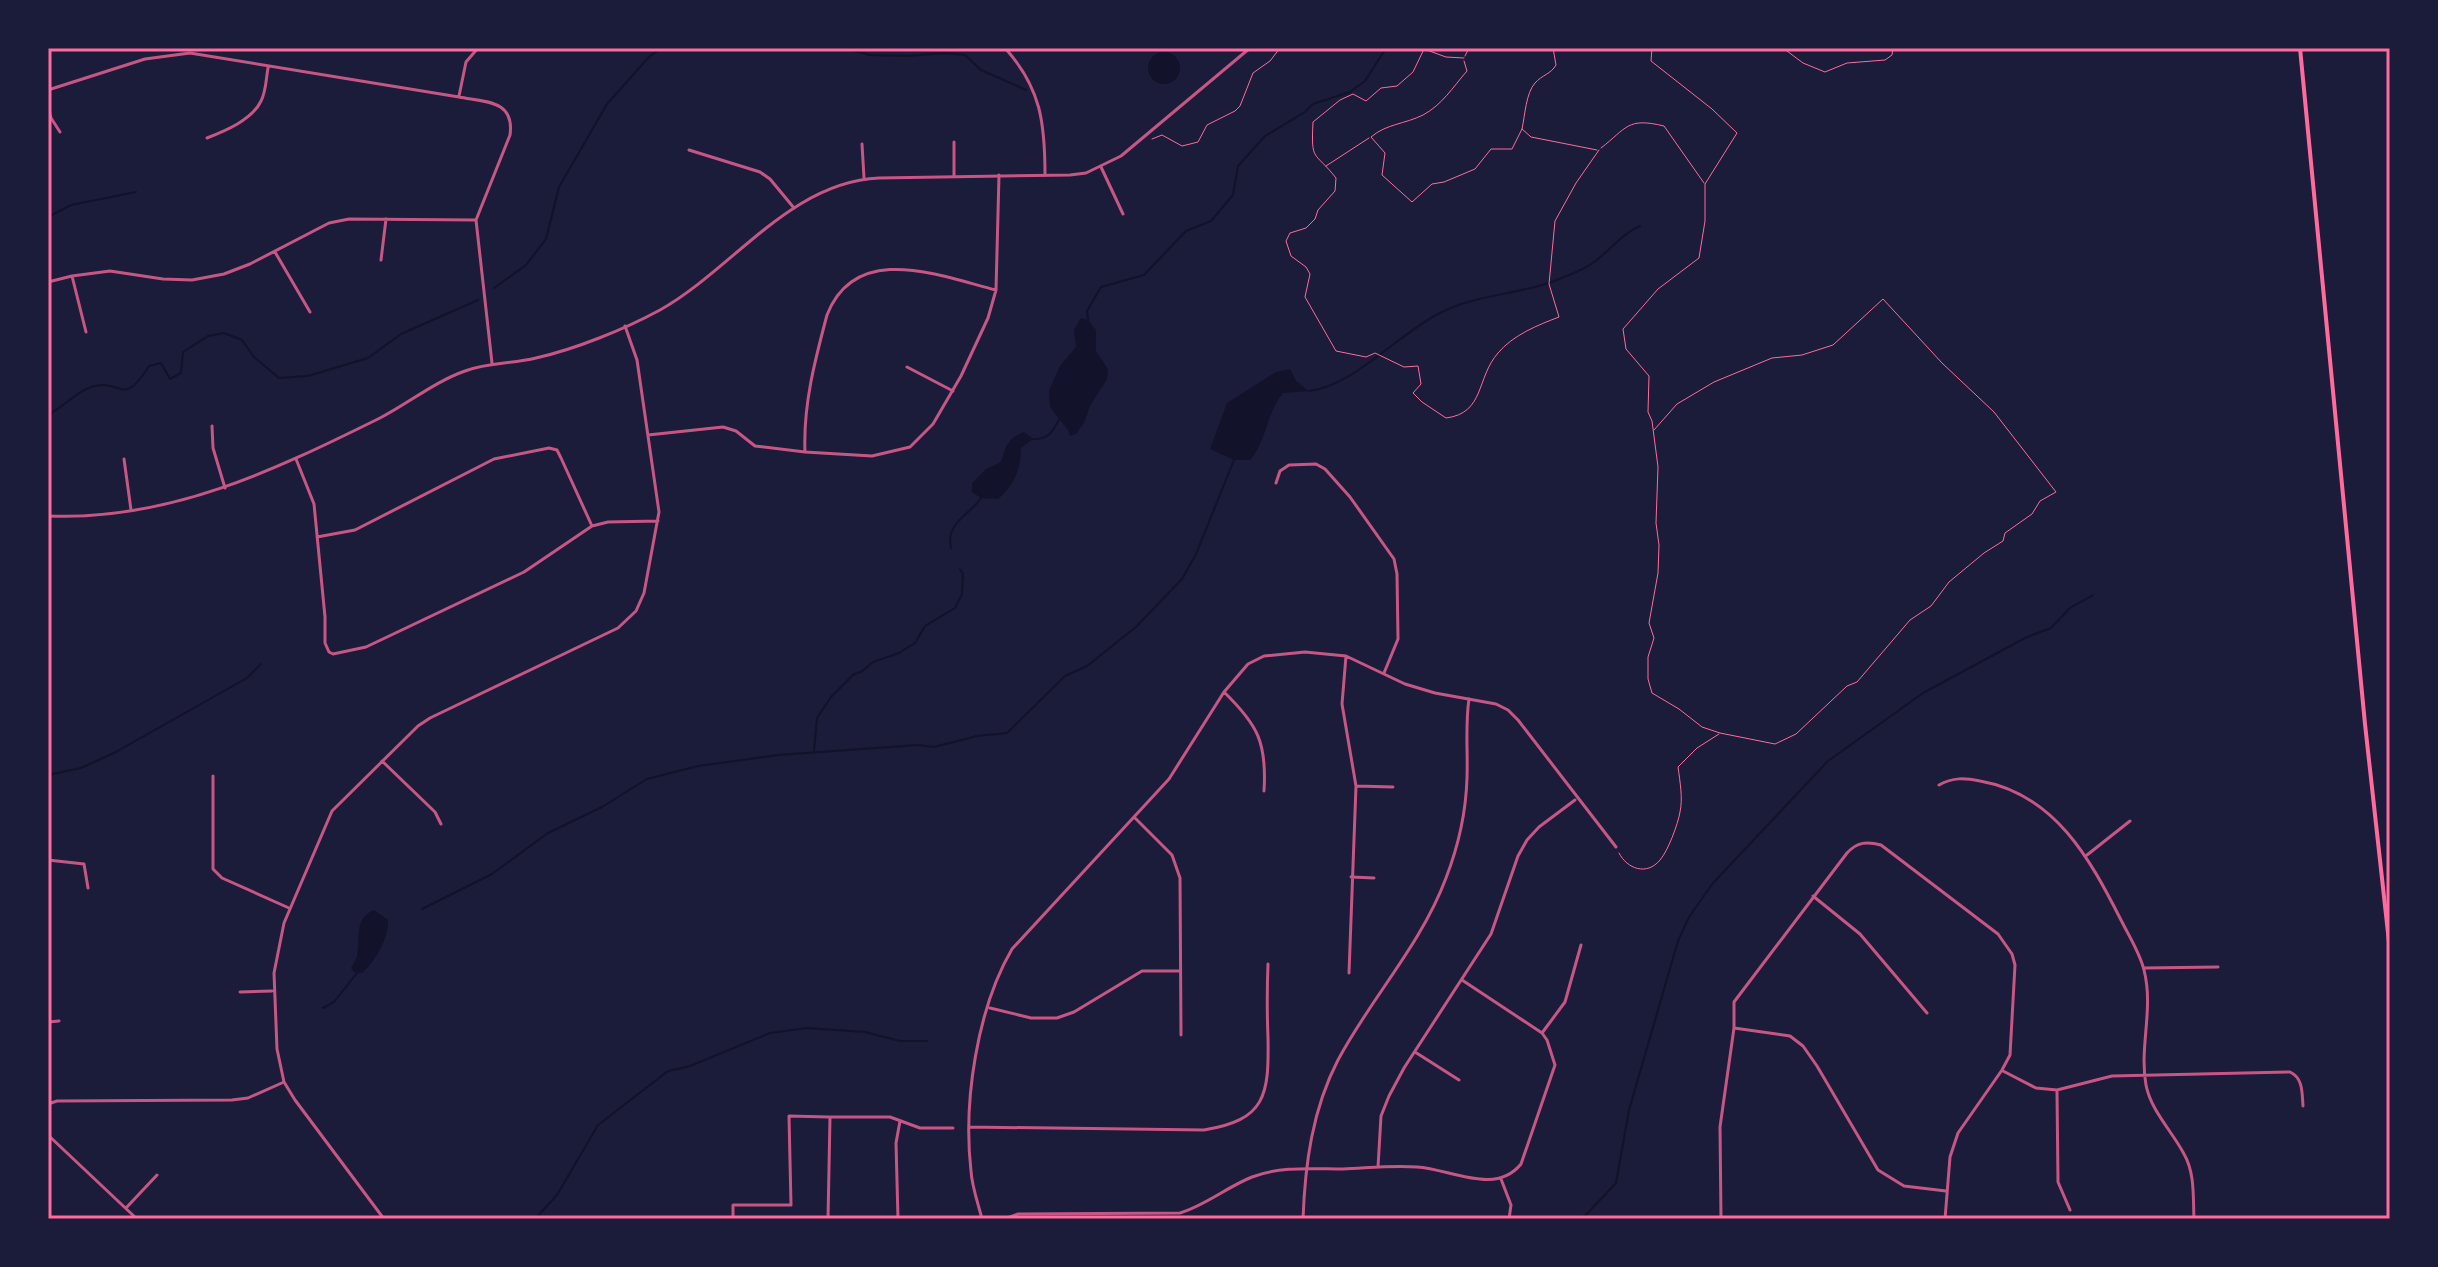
<svg xmlns="http://www.w3.org/2000/svg" width="2438" height="1267" font-family="Lato,sans-serif">
<style>
.water{fill:#12122b}
.lines{fill:none;stroke-linecap:round;stroke-linejoin:round}
.stream{stroke:#12122b;stroke-width:2}
.path{stroke:#ff6b9d;stroke-width:1}
.minor{stroke:#c65784;stroke-width:3}
.tertiary{stroke:#c65784;stroke-width:3}
.primary{stroke:#ff6b9d;stroke-width:4}
.neatline{fill:none;stroke:#ff6b9d;stroke-width:3}
</style>
<rect width="100%" height="100%" fill="#1b1b3a"/>
<!-- water -->
<path class="water" d="M1148 68a16 16 0 1 1 32 0a16 16 0 1 1-32 0Z
M1081,318L1088,320L1096,330V351L1108,369L1107,379L1090,406L1084,423L1076,434L1070,436L1068,430L1050,407L1049,391L1060,366L1076,347L1074,330Z
M1290,369L1296,381L1309,391L1283,393C1266,413 1267,441 1250,460H1234L1210,449L1227,403L1276,372Z
M1024,432L1033,439L1021,448C1021,469 1014,485 998,499L981,498L972,492V483L986,469L1001,462C1006,445 1008,438 1024,432Z
M374,910L388,920C389,938 375,962 362,973L354,972L351,968C353,964 356,960 357,956C361,939 353,919 374,910Z"/>
<g class="lines">
<!-- stream -->
<path class="stream" d="M844,48L870,55L908,56L944,53L965,55L981,70L1026,90
M48,217L71,205L136,192
M494,288L526,265L546,239L559,187L607,104L649,57L661,48
M1088,320L1087,311L1101,287L1144,275L1186,231L1211,221L1233,195L1238,166L1265,136L1305,112L1313,104L1350,92L1365,81L1386,48
M1309,391C1354,386 1399,333 1440,313C1479,293 1524,295 1564,277C1575,273 1588,267 1597,260C1611,249 1623,233 1640,226
M48,415C62,408 76,392 91,387C123,377 121,410 149,366L161,363L170,379L181,373L183,352L208,336L224,333L242,340L254,357L279,378L308,376L368,358L401,334L478,300
M1033,439C1049,440 1053,431 1060,418
M951,548C945,523 970,515 981,498
M814,751L817,718L831,697L854,674L861,672L873,662L899,653L915,643L925,626L955,608L962,594L963,574L960,569
M48,775L81,768L114,753L247,678L261,664
M422,909L492,874L548,833L602,807L647,779L698,766L778,755L918,745L934,747L977,736L1007,733L1065,676L1087,666L1136,627L1182,579L1196,554L1234,460
M323,1008L334,1002L357,973
M535,1219L557,1195L598,1125L668,1071L690,1066L770,1033L807,1028L865,1032L900,1041H927
M1582,1219L1616,1183L1629,1110L1678,941L1689,917L1713,883L1828,761L1923,693L2027,637L2051,628L2070,608L2093,595"/>
<!-- path -->
<path class="path" d="M1553,48L1556,65C1551,74 1542,75 1535,83C1526,93 1525,115 1522,129L1531,137L1597,150
M1617,48L1619,50
M1652,48L1651,61L1712,109L1737,133L1705,184V221L1699,258L1658,289L1623,329L1626,349L1649,376L1648,412L1652,421L1658,467L1656,523L1659,545L1658,573L1649,623L1654,638L1648,657V679L1652,693L1679,709L1702,727L1720,733L1775,744L1796,734L1847,686L1857,682L1910,620L1931,606L1949,582L1984,553L2003,541L2005,533L2032,514L2040,501L2056,492L1994,412L1942,363L1883,299L1833,345L1802,355L1772,358L1714,382L1677,404L1654,430
M1783,48L1803,63L1825,72L1847,63L1885,60L1892,55L1893,48
M1465,56L1469,48
M1464,58L1446,57L1424,49L1413,72L1397,86L1381,88L1366,101L1353,94L1340,100L1313,122C1311,163 1314,150 1336,178L1335,191L1318,210L1315,219L1306,228L1290,233L1286,241L1291,256L1306,267L1310,274L1305,297L1336,351L1366,357L1375,353L1404,367L1418,366L1421,384L1413,393L1422,402L1446,418C1485,413 1476,378 1498,353C1513,335 1538,325 1559,317L1549,284L1555,221L1576,183L1599,150
M1464,61L1467,71C1453,87 1442,105 1423,115C1405,124 1386,124 1371,137L1385,153L1382,175L1412,202L1432,184L1444,182L1475,169L1491,149H1512L1522,129
M1152,139L1162,135L1182,146L1198,142L1207,125L1235,111L1240,106L1253,73L1270,61L1280,48
M1601,148C1627,128 1627,117 1664,126L1704,183
M1326,166L1369,138
M1619,853C1627,869 1647,876 1660,860C1668,851 1678,824 1680,812C1683,798 1680,782 1678,767L1697,748L1719,734"/>
<!-- minor -->
<path class="minor" d="M1005,48C1041,88 1045,123 1045,175
M48,90L145,59L190,53L459,97C485,102 515,100 510,135L476,220L492,363
M459,96L466,62L478,48
M48,106L51,118L60,132
M207,138C225,131 252,120 261,101C266,92 266,79 268,68
M862,144L864,178
M689,150L760,172L770,179L794,208
M1101,167L1123,214
M954,176V142
M275,252L310,312
M381,260L386,219
M72,276L86,332
M48,282L72,276L110,271L163,279L192,280L224,274L250,264L329,223L349,219L476,220
M907,367L953,391
M212,426L213,448L225,488
M648,435L723,427L736,431L755,446L805,452L872,456L910,447L933,424L961,376L988,318L996,290L999,175
M805,452C803,405 815,360 827,315C856,241 940,276 996,290
M124,459L131,510
M296,459L314,504L325,617V643L329,652L333,654L366,647L524,572L592,526L608,522L658,521
M1276,483L1280,471L1289,465L1316,464L1325,469L1350,497L1394,559L1397,574L1398,639L1384,673
M317,537L355,530L494,459L549,448L557,450L561,458L592,526
M1346,656L1342,704L1356,786L1349,973
M1224,692C1258,725 1267,743 1264,791
M382,761L435,812L441,824
M213,776V869L222,878L289,908
M1939,785C1953,777 1965,778 1980,781C2055,794 2090,859 2121,920C2129,936 2140,953 2144,970C2154,1009 2139,1047 2146,1085C2151,1111 2172,1131 2184,1154C2195,1173 2193,1197 2194,1219
M1357,786L1393,787
M1135,818L1172,855L1180,878L1181,1035
M2087,855L2130,821
M48,860L84,864L88,888
M1351,877L1374,878
M1813,896L1860,934L1927,1013
M2145,968L2218,967
M240,992L272,991
M990,1008L1031,1018H1057L1074,1012L1142,971H1180
M48,1022L59,1021
M1734,1028L1790,1036L1803,1046L1817,1066L1878,1170L1904,1186L1946,1191
M1542,1033L1565,1002L1581,945
M1415,1052L1459,1080
M2003,1071L2036,1088L2057,1090L2112,1076L2290,1072C2303,1078 2302,1092 2303,1106
M2057,1092L2058,1182L2070,1210
M48,1104L57,1101L232,1100L248,1098L284,1082
M969,1127L1204,1130C1266,1120 1269,1095 1268,1038C1267,1013 1267,989 1268,964
M48,1135L137,1219
M1378,1167L1381,1116L1389,1096L1404,1068L1491,934L1518,856L1527,840L1539,827L1575,800
M1501,1179L1511,1205L1509,1219
M126,1208L157,1175
M384,1219L295,1100L284,1082L277,1049L274,973L284,923L332,811L418,726L430,718L618,628L636,611L644,593L659,512L637,360L625,326
M733,1219V1205H791L789,1116L829,1117
M828,1219L830,1117H890L920,1128H953
M898,1219L896,1143L900,1121
M982,1219C978,1203 972,1187 971,1171C963,1102 977,1009 1012,949L1169,779L1224,692L1248,664L1264,656L1305,652L1346,656L1405,684L1435,693L1496,704L1508,710L1518,720L1616,847
M1005,1219L1018,1214L1180,1213C1206,1205 1227,1187 1252,1177C1280,1166 1313,1169 1343,1169C1368,1168 1392,1165 1417,1167C1451,1169 1495,1196 1521,1164L1555,1065L1547,1040L1542,1033L1462,980
M1721,1219L1720,1127L1734,1028V1002L1847,853C1857,842 1867,841 1881,845L1998,934L2012,954L2015,965L2010,1055L2002,1070L1958,1133L1950,1157L1945,1219"/>
<!-- tertiary -->
<path class="tertiary" d="M48,516C169,521 275,470 380,418C409,403 434,382 465,371C488,362 512,364 536,358C576,349 625,329 660,310C733,269 790,182 879,178L1070,175L1086,173L1121,156L1250,48
M1303,1219C1305,1165 1312,1110 1338,1060C1371,998 1421,945 1446,878C1458,847 1466,811 1467,778C1468,751 1465,725 1469,699"/>
<!-- primary -->
<path class="primary" d="M2300,48L2365,724L2390,951"/>
</g>
<!-- border -->
<rect width="2438" height="1267" fill="none" stroke="#1b1b3a" stroke-width="100"/>
<rect x="50" y="50" width="2338" height="1167" class="neatline"/>
</svg>
